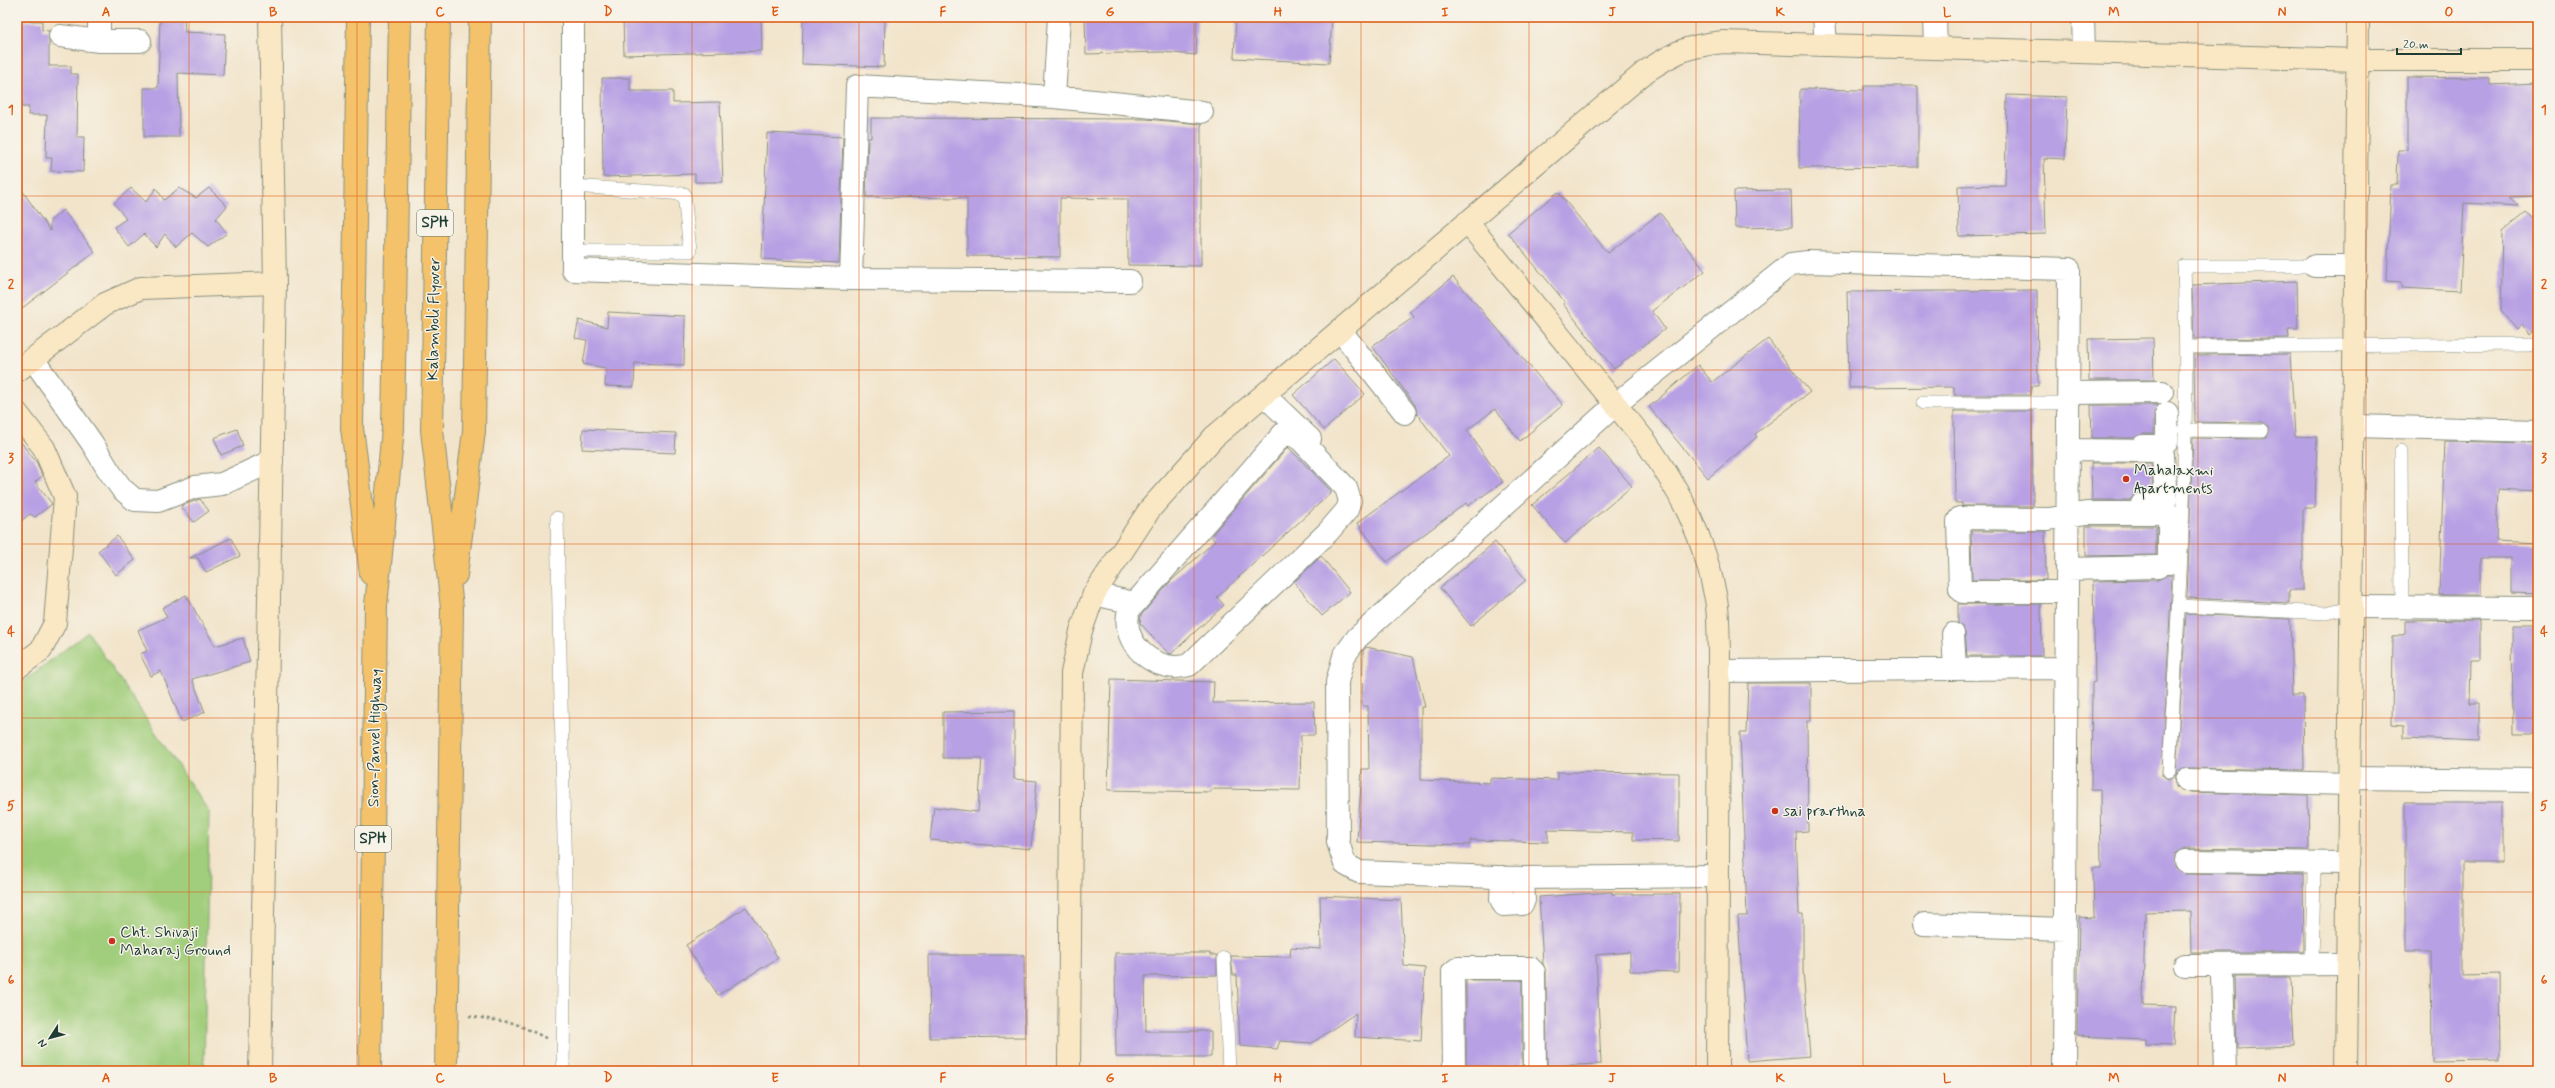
<svg xmlns="http://www.w3.org/2000/svg" width="2555" height="1088" font-family="Mynerve,sans-serif">
<style>
.green{fill:#a1ce7c;stroke:#608658}
.building{fill:#b8a0e4}
.lines{fill:none;stroke-linecap:round;stroke-linejoin:round}
.lane-casing{stroke:#88907f;stroke-width:14}
.street-casing{stroke:#88907f;stroke-width:24}
.secondary-casing{stroke:#88907f;stroke-width:24}
.highway-casing{stroke:#88907f;stroke-width:24}
.path{stroke:#88907f;stroke-width:2.5;stroke-dasharray:3 3;stroke-linecap:butt}
.lane{stroke:#fff;stroke-width:13}
.street{stroke:#fff;stroke-width:22}
.secondary{stroke:#fae7c3;stroke-width:22}
.highway{stroke:#f3c26a;stroke-width:22}
.grid{fill:none;stroke:#de580e;stroke-width:1;stroke-opacity:0.55}
.poi-dot{fill:#c8321e;stroke:#f7f3e8;stroke-width:1.5}
.labels{text-anchor:middle;dominant-baseline:central;stroke-width:3;stroke-linejoin:round;paint-order:stroke}
.shield{fill:#f7f3e8;stroke:#60746a;stroke-width:1}
.shield-label{font-size:15px;font-weight:bold;fill:#1f3d34}
.street-label{font-size:16px;fill:#1f3d34;stroke:#f7f3e8}
.poi-label{font-size:16px;fill:#1f3d34;stroke:#f7f3e8;text-anchor:start}
.neatline{fill:none;stroke:#de580e;stroke-width:1.5}
.grid-label{font-size:13px;text-anchor:middle;font-weight:bold;fill:#de580e}
</style>
<rect width="100%" height="100%" fill="#f7f3e8"/>
<filter id="ink" filterUnits="userSpaceOnUse"><feTurbulence type="fractalNoise" baseFrequency=".025" numOctaves="2"/><feDisplacementMap in="SourceGraphic" scale="8" xChannelSelector="R" yChannelSelector="G"/><feConvolveMatrix kernelMatrix="1 2 1 2 8 2 1 2 1" color-interpolation-filters="sRGB"/></filter>
<filter id="wash" filterUnits="userSpaceOnUse"><feTurbulence type="fractalNoise" baseFrequency=".012" numOctaves="4" result="noise"/><feDisplacementMap in="SourceGraphic" scale="16" xChannelSelector="R" yChannelSelector="G"/><feGaussianBlur stdDeviation="0.9" result="paint"/><feColorMatrix in="noise" values="0 0 0 0 0 0 0 0 0 0 0 0 0 0 0 0 0 1.4 0 .05"/><feComposite in="paint" operator="in"/></filter>
<g filter="url(#wash)">
<rect width="100%" height="100%" fill="#f2e4ca"/>
<!-- green -->
<path class="green" d="M88,632L209,812L204,1071H17V686Z"/>
<g id="blocks">
<!-- building -->
<path class="building" d="M160,17H184L185,32L225,34L223,75L178,73L179,137H144V88H158Z
M623,17H761L762,51L624,55Z
M803,17H885L884,67L802,64Z
M1085,17H1197L1196,55L1162,52L1086,54Z
M1236,17H1332L1329,63L1234,58Z
M17,21H42V30L49,31V66H71V74H78L77,137H84L83,172L51,171L52,158H46L47,115H28L29,107H22L21,63H17Z
M2407,77L2490,78V85L2538,83V196L2509,197L2519,206L2464,203L2460,291L2401,288V282L2387,281L2391,185H2397L2398,150H2407Z
M602,78H630V91H673V103L720,102L723,182H695V174L603,177Z
M1864,86H1918V167L1799,168L1800,89L1864,90Z
M2007,95L2067,97L2065,159L2044,158L2046,234L1959,236L1958,186L2005,185Z
M871,118L1146,119L1201,124V266L1128,265V199L1060,198V257L967,256V198L866,197L868,138H871Z
M767,133L843,137L839,263L762,259Z
M17,183L50,231V221L63,210L95,252L17,312Z
M131,188L146,202L156,188L164,200L179,188L196,198L209,188L227,206L216,219L227,233L208,247L192,233L176,247L165,234L156,247L144,234L129,247L114,227L126,219L114,203Z
M1791,190L1792,227L1735,228L1734,191Z
M1558,192L1608,253L1660,213L1705,271L1652,311L1665,329L1614,369L1563,304L1565,302L1508,233Z
M2526,212L2538,222V325L2529,334L2522,325L2517,330L2501,311L2503,231Z
M1453,277L1563,405L1520,441L1495,409L1467,430L1503,482L1468,506L1466,503L1387,562L1357,523L1449,456L1417,414L1415,405L1372,346L1414,317L1410,312Z
M2297,281L2298,329H2288L2289,338L2194,339L2192,285Z
M2037,290L2038,386H2031V395H1954V387L1849,388L1847,292Z
M608,312L685,316L684,365L635,363L634,387L605,386L606,368L583,364L587,340L575,338L579,320L607,327Z
M2153,338L2154,380H2089L2088,339Z
M1768,339L1810,392L1755,434L1757,437L1708,478L1649,407L1698,365L1712,382Z
M2290,354L2295,436L2317,437L2315,508H2303V590H2289V603L2187,598L2193,438L2261,439L2265,438L2269,431L2268,427L2261,423L2195,422L2194,355Z
M1334,359L1365,394L1324,430L1293,395Z
M2091,405H2158L2154,413V434H2143L2134,438H2092Z
M1954,411H2032L2033,506H1962V503H1955Z
M237,429L243,446L221,455L214,438Z
M583,429L676,433L675,453L582,449Z
M17,437L37,463L42,476L35,482L52,504L35,517L30,514L17,524Z
M2445,441L2538,443V491L2498,489L2496,541L2538,543V594L2511,593V558H2481V595H2439Z
M1288,447L1332,492L1217,597L1224,605L1171,654L1168,653L1140,623L1141,615L1171,581L1215,541L1211,536Z
M1599,448L1632,486L1565,543L1532,505Z
M2091,463H2151L2153,492L2136,493L2130,500H2092Z
M200,499L209,511L194,522L181,506Z
M2086,526H2156V555L2086,556Z
M1971,531H2045L2046,580H1972Z
M117,536L135,560L116,575L98,551Z
M231,538L240,556L206,572L198,558H190Z
M1495,542L1526,580L1471,626L1440,588Z
M1321,556L1350,592L1322,616L1294,582Z
M2167,575H2172L2162,775L2169,779L2176,775V786L2187,792L2308,795L2309,850L2186,848L2175,854V867L2185,873L2303,875L2304,952H2191L2190,911L2145,912L2143,1005L2175,1006L2173,1045L2146,1044V1039L2077,1036L2079,917L2094,918L2093,868H2101L2100,789H2091L2092,683L2095,682L2093,581L2158,580Z
M186,595L215,646L243,638L250,662L192,679L205,712L182,722L161,671L151,676L140,654L147,651L138,630L167,617L162,608Z
M1958,604H2041L2042,656H1967L1965,633L1958,623Z
M2186,614L2290,619L2292,695H2303L2304,770L2187,768L2176,774Z
M2480,620V659H2471L2470,703H2479V741L2404,738V726L2392,725L2393,637L2405,633V621Z
M2512,625H2538V733H2513Z
M1366,647L1413,657L1425,707H1421V780L1490,783V778L1557,780V772L1679,773V841L1633,840V832L1548,830V842L1470,840V845L1357,842L1362,769H1369L1368,706H1362L1363,651Z
M1111,679L1214,682L1213,703L1314,702L1315,735H1301L1300,790L1211,789V792L1108,790Z
M1748,683H1811V721H1807L1808,831L1796,832L1799,914H1803V971L1810,1056L1747,1061L1738,916H1747L1740,733H1746Z
M1014,711V779L1037,781L1031,849L930,840L934,807L978,812L982,758H943V712Z
M2405,803H2502V862H2463V976L2499,975L2500,1061L2432,1062L2431,951H2405Z
M1612,892V894H1680L1679,972L1630,971V952L1596,955L1601,1064L1547,1066L1546,972L1543,964L1539,897Z
M1320,896L1401,900L1404,966L1425,968L1421,1041L1355,1037L1356,1013L1312,1043L1280,1041L1277,1049L1240,1046L1237,975H1233L1231,956L1290,957L1291,947L1321,949Z
M746,907L778,958L718,995L686,945Z
M1115,953H1210V955H1217V975L1145,976L1146,1031H1211V1057H1116Z
M929,955H1024L1025,1037L930,1038Z
M2235,977H2291L2294,1046L2237,1048Z
M1466,980H1522V1070L1466,1071Z"/>
</g>
</g>
<g filter="url(#ink)">
<use href="#blocks" fill-opacity="0" stroke="#88907f" stroke-width="1"/>
<g class="lines">
<!-- lane casing -->
<g class="lane-casing">
<path id="lane" d="M573,186L684,194L690,251H573
M2187,347L2530,344
M1923,403H2069
M2184,430L2261,431
M2401,451L2402,607
M557,518L565,884L563,1071
M2179,606L2326,613L2351,607
M2169,771C2179,603 2190,434 2184,266H2315
M1224,958L1229,1071
M2312,964L2314,870"/>
</g>
<!-- street casing -->
<g class="street-casing">
<path id="street" d="M573,17V270L851,279L1130,281
M1824,17L1826,45
M1935,17L1936,48
M2083,17L2084,52
M60,36L99,41V17
M99,41H140
M1054,97L1202,112
M2315,266H2355
M851,279L857,86L1054,97L1059,17
M1340,330L1405,413
M33,359L92,443L109,471L122,489L135,500L158,501L195,487L222,484L272,461
M2069,393L2162,392
M1264,395L1310,439
M2354,426L2538,431
M1283,434H1291L1301,440L1346,488L1350,501L1347,510L1328,532L1189,665C1157,675 1119,644 1129,610Z
M2143,446H2163L2167,442V413
M2068,450L2160,451L2163,455L2166,500L2164,504H2142
M2067,569L2158,567
M2067,592H1963L1960,589L1958,521L1960,518L2049,519L2086,513H2167L2169,515V563
M1094,594L1134,603
M2351,607L2538,608
M1953,634L1955,669
M1719,671L2066,668
M2350,778L2538,780
M2187,780L2350,784
M2186,861L2349,863
M1718,876L1523,878L1359,872L1345,864L1338,842L1337,682L1344,656L1357,638L1615,405L1791,264L1808,262L2069,269L2064,1071
M1502,877L1501,899L1504,905L1522,904L1524,900L1523,878
M1924,924L2065,929
M2185,965L2348,964
M2222,976L2225,1071
M1454,1071L1453,972L1458,968H1530L1534,972L1535,1071"/>
</g>
<!-- secondary casing -->
<g class="secondary-casing">
<path id="secondary" d="M1467,222L1646,442C1682,494 1704,536 1716,599C1719,615 1718,634 1719,651L1717,1071
M17,371L105,304L141,288L275,283
M17,413L44,448L65,497L55,623L41,650L17,668
M260,1071L275,283L270,17
M1069,1071L1072,673L1081,631L1094,594L1150,509L1214,437L1645,72C1675,52 1687,46 1723,42L2358,60H2538
M2346,1071L2358,17"/>
</g>
<!-- highway casing -->
<g class="highway-casing">
<path id="highway" d="M358,17L352,428L371,574
M439,17L432,430L452,608L446,1071
M456,575L474,431L480,17
M370,1071L376,606L393,429L400,17"/>
</g>
<!-- path -->
<path class="path" d="M469,1016L514,1023L546,1038"/>
<!-- lane -->
<use href="#lane" class="lane"/>
<!-- street -->
<use href="#street" class="street"/>
<!-- secondary -->
<use href="#secondary" class="secondary"/>
<!-- highway -->
<use href="#highway" class="highway"/>
</g>
</g>
<!-- grid -->
<path class="grid" d="M189,17V1071M357,17V1071M524,17V1071M692,17V1071M859,17V1071M1026,17V1071M1194,17V1071M1361,17V1071M1529,17V1071M1696,17V1071M1863,17V1071M2031,17V1071M2198,17V1071M2366,17V1071M17,196H2538M17,370H2538M17,544H2538M17,718H2538M17,892H2538"/>
<!-- markers -->
<g class="poi-dot">
<circle cx="2126" cy="479" r="4"/>
<circle cx="1775" cy="811" r="4"/>
<circle cx="112" cy="941" r="4"/>
</g>
<g class="labels">
<!-- shield labels -->
<g class="shield">
<rect x="417" y="210" width="36" height="26" rx="3"/>
<rect x="355" y="826" width="36" height="26" rx="3"/>
</g>
<g class="shield-label">
<text x="435" y="223">SPH</text>
<text x="373" y="839">SPH</text>
</g>
<!-- street labels -->
<g class="street-label">
<text transform="translate(434 319) rotate(-89)">Kalamboli Flyover</text>
<text transform="translate(375 738) rotate(-89)">Sion-Panvel Highway</text>
</g>
<!-- poi labels -->
<g class="poi-label">
<text x="2134" y="470">Mahalaxmi<tspan x="2134" dy="18">Apartments</tspan></text>
<text x="1783" y="811">sai prarthna</text>
<text x="120" y="932">Cht. Shivaji<tspan x="120" dy="18">Maharaj Ground</tspan></text>
</g>
</g>
<!-- margin -->
<rect width="2555" height="1088" fill="none" stroke="#f7f3e8" stroke-width="44"/>
<!-- north arrow -->
<g transform="translate(50 1038) rotate(234)" stroke="#f7f3e8" stroke-width="3" paint-order="stroke">
<path d="M0-3L7 15L0 10L-7 15Z" fill="#1f3d34"/>
<text y="-6" font-size="11" font-weight="bold" text-anchor="middle" fill="#1f3d34">N</text>
</g>
<!-- scale -->
<path d="M2397 48v6h64v-6" fill="none" stroke="#1f3d34" stroke-width="2"/>
<text x="2403" y="48" font-size="12" fill="#1f3d34" stroke="#f7f3e8" stroke-width="3" paint-order="stroke">20 m</text>
<rect x="22" y="22" width="2511" height="1044" class="neatline"/>
<g class="grid-label">
<text x="106" y="16">A</text>
<text x="273" y="16">B</text>
<text x="440" y="16">C</text>
<text x="608" y="16">D</text>
<text x="775" y="16">E</text>
<text x="943" y="16">F</text>
<text x="1110" y="16">G</text>
<text x="1278" y="16">H</text>
<text x="1445" y="16">I</text>
<text x="1612" y="16">J</text>
<text x="1780" y="16">K</text>
<text x="1947" y="16">L</text>
<text x="2114" y="16">M</text>
<text x="2282" y="16">N</text>
<text x="2449" y="16">O</text>
<text x="11" y="114">1</text>
<text x="2544" y="114">1</text>
<text x="11" y="288">2</text>
<text x="2544" y="288">2</text>
<text x="11" y="462">3</text>
<text x="2544" y="462">3</text>
<text x="11" y="636">4</text>
<text x="2544" y="636">4</text>
<text x="11" y="810">5</text>
<text x="2544" y="810">5</text>
<text x="11" y="984">6</text>
<text x="2544" y="984">6</text>
<text x="106" y="1082">A</text>
<text x="273" y="1082">B</text>
<text x="440" y="1082">C</text>
<text x="608" y="1082">D</text>
<text x="775" y="1082">E</text>
<text x="943" y="1082">F</text>
<text x="1110" y="1082">G</text>
<text x="1278" y="1082">H</text>
<text x="1445" y="1082">I</text>
<text x="1612" y="1082">J</text>
<text x="1780" y="1082">K</text>
<text x="1947" y="1082">L</text>
<text x="2114" y="1082">M</text>
<text x="2282" y="1082">N</text>
<text x="2449" y="1082">O</text>
</g>
</svg>
